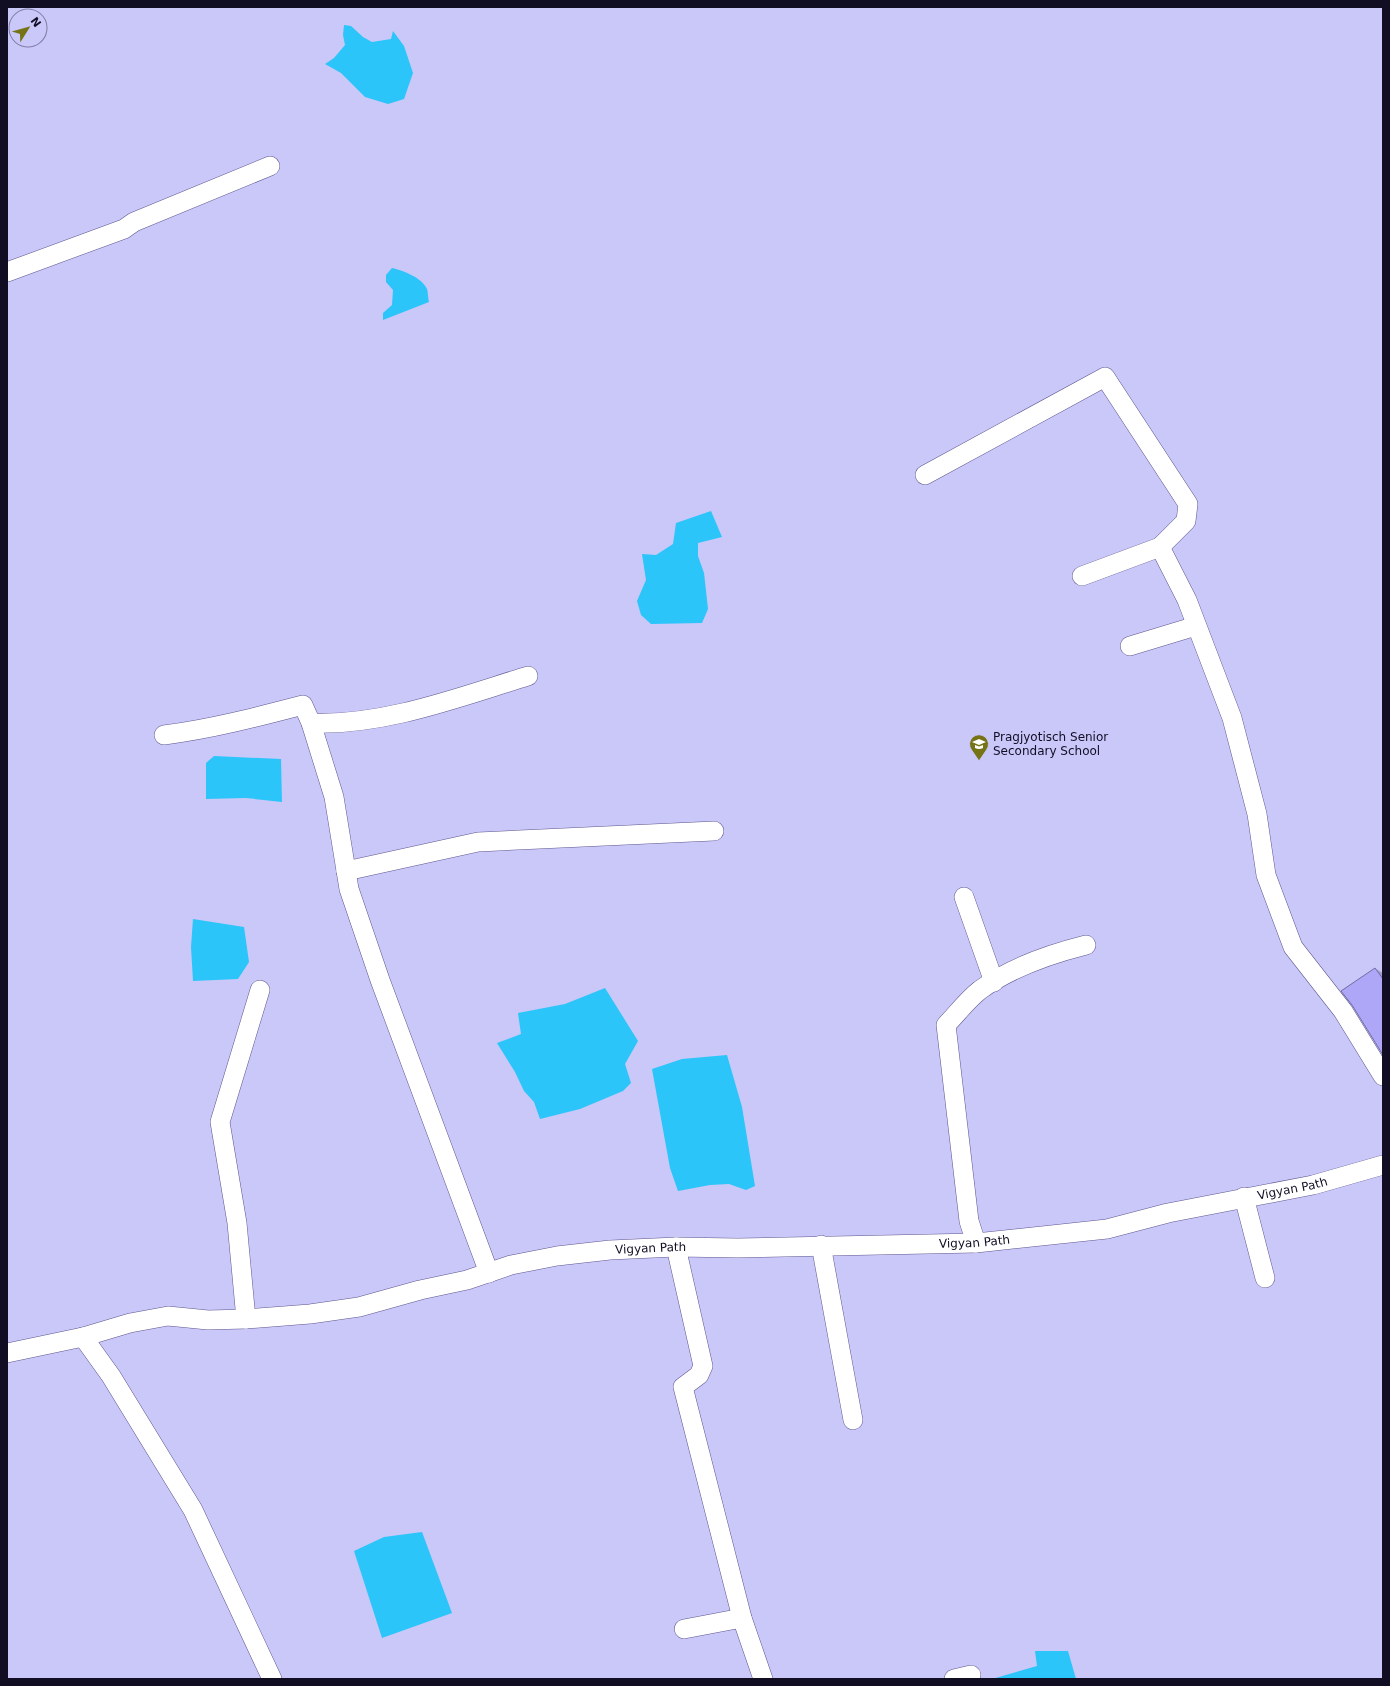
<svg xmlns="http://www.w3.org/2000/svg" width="1390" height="1686" font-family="'DejaVu Sans',sans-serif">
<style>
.water{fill:#2bc5fa}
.shadow{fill:#0003}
.building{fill:#aea6f6;stroke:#716ca5}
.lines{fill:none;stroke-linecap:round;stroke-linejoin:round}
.minor-casing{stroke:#5d578e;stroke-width:20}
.minor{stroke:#fff;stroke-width:19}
.labels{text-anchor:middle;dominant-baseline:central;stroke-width:3;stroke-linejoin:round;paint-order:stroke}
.poi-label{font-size:12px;fill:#110e24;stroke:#cac7f9;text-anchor:start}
.street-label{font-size:12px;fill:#110e24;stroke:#cac7f9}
</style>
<rect width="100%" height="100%" fill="#cac7f9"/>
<!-- water -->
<path class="water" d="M344,25L351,26L363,37L372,42L391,39L393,31L404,46L413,73L404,99L388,104L365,97L341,73L325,64L334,58L345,45L343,35Z
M392,268C404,271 421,277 427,289C428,292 428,298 429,302L383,320V313L392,305L393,290L386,282V275Z
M711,511L722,537L698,543V556L704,573L708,609L702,623L651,624L641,615L637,601L646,580L642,554L656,555L673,544L676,523Z
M214,756L281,759L282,802L246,798L206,799V763Z
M193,919L244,927L249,962L238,979L193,981L191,947Z
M605,988L638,1041L625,1064L631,1083L623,1091L580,1109L540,1119L534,1102L524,1091L515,1072L497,1043L521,1034L518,1013L565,1004Z
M727,1055L742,1107L755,1186L746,1190L729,1184L710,1185L678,1191L670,1168L652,1069L682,1059Z
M422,1532L452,1613L382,1638L354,1551L384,1537Z
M1035,1651H1068L1076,1679H992L1037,1666Z"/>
<!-- shadow -->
<path class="shadow" d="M1376,969L1383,973V1053L1353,1005L1342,991Z"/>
<!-- building -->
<path class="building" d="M1375,968L1383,979V1055L1352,1005L1341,991Z"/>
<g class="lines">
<!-- minor casing -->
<g class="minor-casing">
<g id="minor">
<path d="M7,272L124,229L134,222L270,166"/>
<path d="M925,475L1105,377L1188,504L1186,521L1160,547L1082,576"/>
<path d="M1160,547L1187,600L1232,718L1257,814L1266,875L1293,947L1343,1011L1383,1076"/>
<path d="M1130,646L1196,626"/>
<path d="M311,723C384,726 459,697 528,676"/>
<path d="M164,735C211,729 257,717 303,705L311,723L334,797L349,889L380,980L489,1273"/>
<path d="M346,871L478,842L714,831"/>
<path d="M964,897L994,982"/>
<path d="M1244,1197L1265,1278"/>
<path d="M976,1243L969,1221L946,1025C957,1014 967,1000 980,990C1010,968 1050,954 1086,945"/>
<path d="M821,1245L853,1420"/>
<path d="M676,1247L703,1366L699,1375L683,1387L742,1618L763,1679"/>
<path d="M246,1319L237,1223L220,1122L260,990"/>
<path d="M83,1337L111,1376L193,1510L272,1679"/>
<path id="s1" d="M7,1353L83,1337L130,1323L168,1316L208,1320L246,1319L310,1314L359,1307L420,1290L467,1280L511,1265L557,1256L610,1250L676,1247L738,1248L976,1243L1107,1229L1168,1213L1313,1185L1383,1165"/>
<path d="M684,1629L742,1618"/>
<path d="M954,1679L971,1675"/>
</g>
</g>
<!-- minor -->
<use href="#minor" class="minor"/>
</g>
<!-- icons -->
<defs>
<g id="school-pin" transform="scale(1)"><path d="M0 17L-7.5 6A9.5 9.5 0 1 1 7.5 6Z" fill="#757316" stroke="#cac7f9"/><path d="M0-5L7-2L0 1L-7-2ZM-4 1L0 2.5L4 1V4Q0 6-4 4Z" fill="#fff"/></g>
</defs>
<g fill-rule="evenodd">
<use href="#school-pin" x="979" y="744"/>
</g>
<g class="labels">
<!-- poi labels -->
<g class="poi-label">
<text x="993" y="737">Pragjyotisch Senior<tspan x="993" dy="14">Secondary School</tspan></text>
</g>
<!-- street labels -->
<g class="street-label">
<text stroke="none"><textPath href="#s1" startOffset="1303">Vigyan Path</textPath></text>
<text stroke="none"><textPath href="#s1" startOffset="980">Vigyan Path</textPath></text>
<text stroke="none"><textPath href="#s1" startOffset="656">Vigyan Path</textPath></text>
</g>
</g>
<!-- border -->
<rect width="1390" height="1686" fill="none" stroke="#110e24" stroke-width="16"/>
<!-- north arrow -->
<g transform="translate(28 28) rotate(53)"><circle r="19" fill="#cac7f9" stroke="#807da4"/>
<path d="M0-3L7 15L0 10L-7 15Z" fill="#757316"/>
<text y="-6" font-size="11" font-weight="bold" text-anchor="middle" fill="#110e24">N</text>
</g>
</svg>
